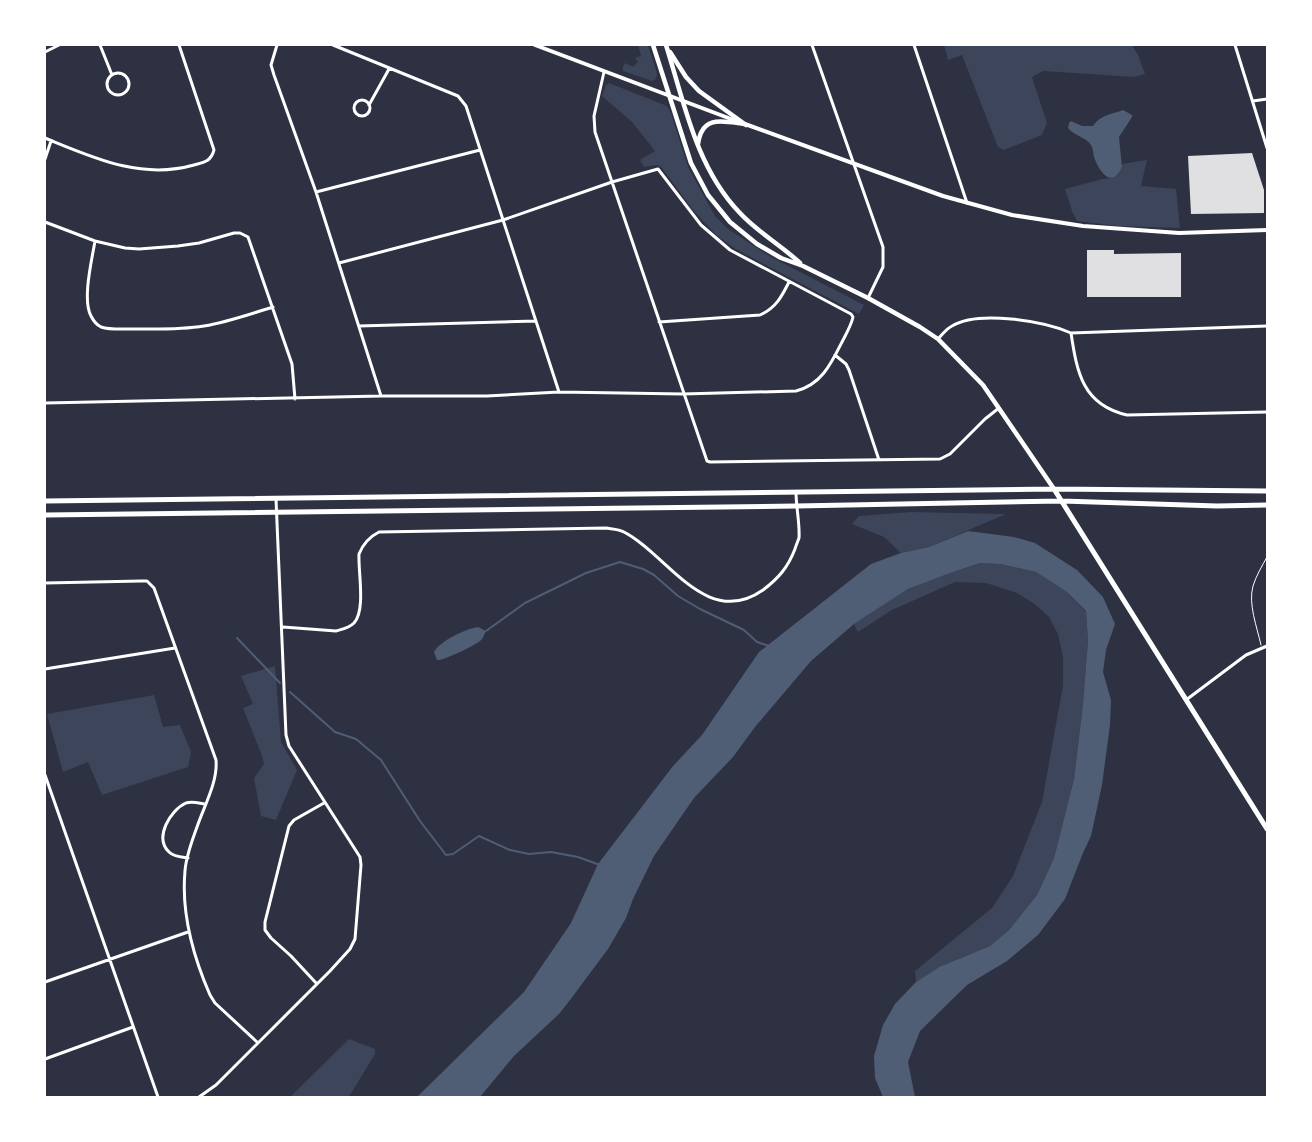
<svg xmlns="http://www.w3.org/2000/svg" width="1312" height="1142" font-family="Manrope,sans-serif">
<style>
.green{fill:#3c4559}
.water{fill:#4f5d75}
.lines{fill:none;stroke-linecap:round;stroke-linejoin:round}
.stream{stroke:#4f5d75;stroke-width:2}
.building{fill:#e0e0e3}
.path{stroke:#fff;stroke-width:1}
.minor{stroke:#fff;stroke-width:3}
.tertiary{stroke:#fff;stroke-width:4}
.secondary{stroke:#fff;stroke-width:4.5}
.primary{stroke:#fff;stroke-width:5}
</style>
<rect width="100%" height="100%" fill="#2d3142"/>
<!-- green -->
<path class="green" d="M638,45H648L657,73L656,79L652,81L623,71V67L625,63L633,67L638,62L635,58L641,56Z
M944,45H1132L1138,55L1145,74L1134,77L1043,71L1032,77L1047,123L1042,135L1004,150L998,147L962,55L948,60Z
M609,83L667,106L671,113L688,167L715,216L728,229L771,257L864,305L859,314L758,261L734,248L716,235L693,210L662,168L657,165L644,167L640,160L655,151L632,122L602,96L606,85Z
M1147,160L1141,186L1176,189L1180,228L1118,226L1077,221L1072,211L1065,189L1102,179L1111,178L1120,171L1122,164Z
M911,512L1006,514L929,547L901,553L884,537L852,524L859,516Z
M980,563L1000,564L1036,572L1067,592L1086,612L1088,641L1083,704L1074,779L1054,858L1037,895L1009,930L990,946L939,967L916,982L915,971L992,908L1013,876L1042,802L1063,685V657L1058,634L1049,617L1036,605L1017,593L986,583L955,582L892,610L858,632L854,624L908,589L953,572Z
M275,666L281,742L297,770L276,820L261,816L254,778L264,764L262,756L243,708L253,704L241,676Z
M154,695L163,727L180,725L191,752L188,767L102,795L88,762L63,772L47,714Z
M349,1039L375,1049V1054L352,1092L348,1097H290Z"/>
<!-- water -->
<path class="water" d="M1123,110L1132,115V117L1119,137L1122,167C1111,190 1099,171 1094,157C1093,153 1093,148 1091,145C1086,137 1074,136 1068,128L1069,123L1071,121L1082,126H1093C1101,115 1109,115 1123,110Z
M968,531L1014,537L1035,543L1077,570L1103,597L1115,624L1106,650L1103,672L1111,700L1110,725L1102,785L1091,836L1083,853L1065,899L1038,935L1007,961L967,985L920,1031L908,1062L915,1097H883L875,1078L874,1056L883,1025L895,1004L916,982L939,967L990,946L1009,930L1037,895L1054,858L1074,779L1083,704L1088,641L1086,611L1067,592L1036,572L1000,564L980,563L953,572L908,589L854,624L811,661L755,727L733,757L694,798L654,856L633,899L626,918L608,949L570,1000L559,1014L514,1056L480,1097H417L524,992L571,923L598,864L673,766L702,735L759,652L871,564L901,553L929,547Z
M478,627L486,631C484,635 483,639 480,641C474,646 443,661 437,660L434,652C440,641 465,629 478,627Z"/>
<g class="lines">
<!-- stream -->
<path class="stream" d="M486,631L525,603L586,573L620,562L643,569L654,575L678,596L700,609L744,630L757,642L769,646
M237,638L280,683
M290,692L335,732L356,739L381,760L420,821L446,855L453,854L479,836L510,850L529,854L551,852L578,857L600,865"/>
</g>
<!-- building -->
<path class="building" d="M1252,153L1264,190V213L1191,214L1188,156Z
M1087,250H1114V254L1181,253V297H1087Z"/>
<g class="lines">
<!-- path -->
<path class="path" d="M1261,645C1257,627 1248,604 1253,586C1256,576 1262,566 1267,557"/>
<!-- minor -->
<path class="minor" d="M100,45L112,75
M277,45L271,65L274,75L316,192L381,396
M333,45L458,96L466,106L559,392
M812,45L883,247V267L868,298
M914,45L967,203
M1235,45L1267,148
M45,52L59,45
M604,72L594,116L595,132L707,461L710,462L940,459L950,454L985,419L999,408
M107 84a11 11 0 1 1 22 0a11 11 0 1 1-22 0Z
M354 108a8 8 0 1 1 16 0a8 8 0 1 1-16 0Z
M1253,101L1267,99
M369,105L389,69
M45,138C94,158 141,180 194,165C205,162 211,161 214,150L179,45
M45,159L51,141
M316,192L480,150
M45,222L95,241L125,248L139,249L178,246L199,243L234,233H240L248,237L292,364L295,399
M95,241C92,259 82,300 91,316C93,320 97,325 101,327C110,330 122,329 132,329C156,329 180,330 204,326C228,322 250,314 273,307
M659,322L760,315C776,308 782,296 789,282
M359,326L536,321
M1071,333L1267,326
M938,339C943,334 946,329 952,326C978,310 1044,321 1071,333C1077,373 1083,405 1127,415L1267,412
M835,355L846,364L849,370L879,460
M45,403L381,396H487L559,392L683,394L796,391C821,385 831,364 842,342C846,334 851,326 853,317L851,314L730,250L701,225L658,169L612,182L503,220L339,263
M45,583L141,581H147L154,588L216,760C218,782 204,806 197,827C192,841 186,856 185,871C181,914 193,956 210,995L215,1003L257,1042
M283,627L336,631C343,629 349,628 354,623C366,610 358,572 359,554C363,544 369,537 379,532L606,528C612,529 619,529 624,532C667,554 706,630 763,590C779,578 788,567 795,549C796,545 798,541 799,538C800,524 796,507 796,492
M45,669L175,648
M1186,700L1246,655L1267,646
M45,775L158,1097
M188,858C181,857 174,857 169,852C154,838 170,810 186,803C192,801 198,803 205,804
M45,982L188,932
M317,984L291,956L271,938L265,930V922L289,826L294,820L324,803
M45,1059L133,1027
M199,1097L216,1085L330,971L350,949L355,939L361,865L360,857L289,746L286,735L276,499"/>
<!-- tertiary -->
<path class="tertiary" d="M535,45L739,122
M745,124L943,196L1012,215L1083,226L1179,233L1267,230"/>
<!-- secondary -->
<path class="secondary" d="M653,45L691,163L708,195L730,222L757,244L781,258L803,266L868,298L920,327L938,339L983,385L1054,489
M666,45C684,102 696,167 739,212C757,232 781,245 800,263
M670,52L686,77L699,91L746,125
M698,144C702,115 722,121 744,124"/>
<!-- primary -->
<path class="primary" d="M1054,489L1267,829
M45,501L1054,489L1267,491
M45,515L796,506L1062,501L1217,506L1267,505"/>
</g>
<!-- border -->
<rect width="1312" height="1142" fill="none" stroke="#ffffff" stroke-width="92"/>
</svg>
